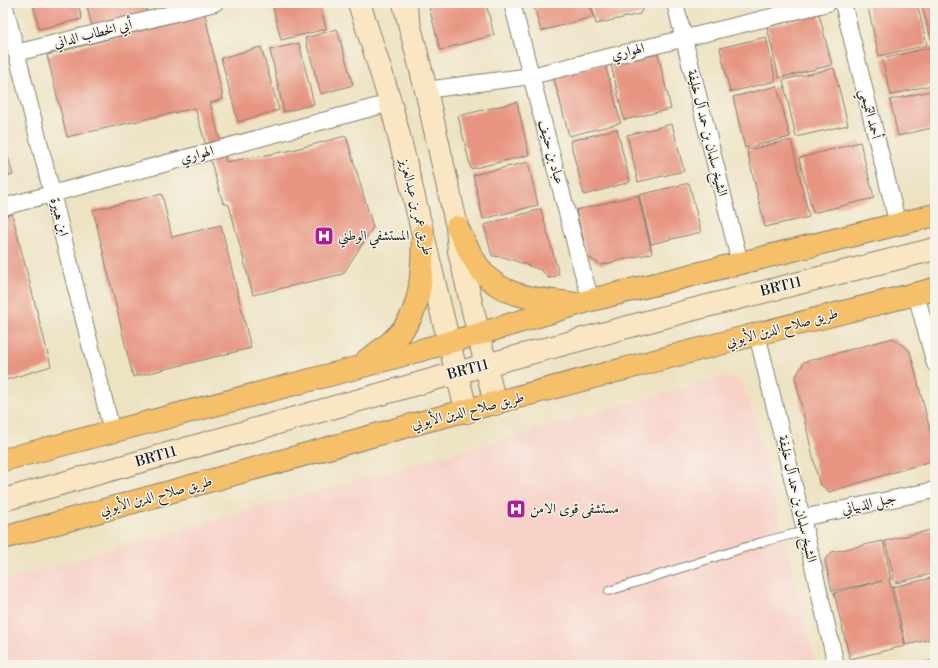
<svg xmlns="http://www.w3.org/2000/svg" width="938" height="668" font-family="'Libre Bodoni',Amiri,serif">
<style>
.built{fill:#f7d1c8}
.building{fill:#e79582}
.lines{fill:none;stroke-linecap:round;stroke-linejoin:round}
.service-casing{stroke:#848070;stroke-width:10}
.minor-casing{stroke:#848070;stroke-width:18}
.secondary-casing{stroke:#848070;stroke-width:24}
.primary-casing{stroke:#848070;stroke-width:24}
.service{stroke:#fff;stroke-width:8}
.minor{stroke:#fff;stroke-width:16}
.secondary{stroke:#fbe6c4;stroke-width:22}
.primary{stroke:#f6c06b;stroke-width:22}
.labels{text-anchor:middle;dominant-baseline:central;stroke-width:3;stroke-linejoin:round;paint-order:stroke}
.street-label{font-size:14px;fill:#1c1c1c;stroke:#f7f3e8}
.poi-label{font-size:14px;fill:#1c1c1c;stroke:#f7f3e8;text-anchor:start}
</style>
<rect width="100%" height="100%" fill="#f7f3e8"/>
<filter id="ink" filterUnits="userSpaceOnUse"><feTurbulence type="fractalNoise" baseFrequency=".025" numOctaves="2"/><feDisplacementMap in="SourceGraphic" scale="8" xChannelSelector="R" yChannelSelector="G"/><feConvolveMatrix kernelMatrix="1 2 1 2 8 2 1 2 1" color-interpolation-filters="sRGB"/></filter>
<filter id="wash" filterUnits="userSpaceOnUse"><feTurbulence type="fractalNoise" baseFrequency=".012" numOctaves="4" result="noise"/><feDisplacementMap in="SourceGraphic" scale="16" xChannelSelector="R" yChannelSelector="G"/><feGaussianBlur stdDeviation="0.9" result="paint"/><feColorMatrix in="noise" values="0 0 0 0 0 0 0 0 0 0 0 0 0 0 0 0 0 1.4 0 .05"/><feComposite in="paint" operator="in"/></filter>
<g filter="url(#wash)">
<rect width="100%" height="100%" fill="#ede3c3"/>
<!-- built -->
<path class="built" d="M723,376L739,380L749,398L816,665H3V581L97,553L579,418Z"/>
<g id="blocks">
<!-- building -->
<path class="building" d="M33,3H78L82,19L39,29Z
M86,3H145L147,13L92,26Z
M272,3H320L326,29L281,40Z
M428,3H486L494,35L440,50Z
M533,3H589L593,17L541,31Z
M591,3H645L640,14L596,24Z
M867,3H917L927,45L879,56Z
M921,3H935V41L932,42Z
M205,14L223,99L210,103L226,162L288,151L346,136L373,227L343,274L253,295L229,205L223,203L195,108L67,137L47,55Z
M819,14L832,65L779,78L767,27Z
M337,29L353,85L321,94L305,38Z
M766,37L776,81L730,92L720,48Z
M299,43L314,104L284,112L270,50Z
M935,46V84L891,95L882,59Z
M261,47L279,110L238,122L221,58Z
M658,54L671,109L624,120L611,65Z
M605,64L621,123L569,136L554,78Z
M834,68L848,125L796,137L783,80Z
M777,86L790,137L745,148L733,97Z
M935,90V127L898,136L890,100Z
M517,102L529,155L471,169L458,116Z
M672,124L684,171L638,182L627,135Z
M617,129L630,182L584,195L570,141Z
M3,138L13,175L3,177Z
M791,140L809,217L765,227L747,150Z
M860,142L874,198L813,213L799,158Z
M528,162L538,205L483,219L473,175Z
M689,183L701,232L651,244L639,195Z
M162,194L172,237L221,225L251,348L133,377L93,210Z
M638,195L652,253L601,265L588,257L576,210Z
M541,209L559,275L549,278L541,270L504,257L492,256L484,225Z
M12,214L51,366L3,381V216Z
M893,338L910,351L935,450V455L931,461L829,492L819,483L795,378L804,362Z
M935,529V573L895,583L885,541Z
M883,541L891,579H889L905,646L850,659L834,593L882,581L832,591L825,560L832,552Z
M935,577V638L906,645L893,587Z
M935,660V665H915V664Z"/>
</g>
</g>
<g filter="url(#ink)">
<use href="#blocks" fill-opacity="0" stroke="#848070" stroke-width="1"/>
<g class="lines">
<!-- service casing -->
<g class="service-casing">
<path id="service" d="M609,591L762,542L805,531"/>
</g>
<!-- minor casing -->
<g class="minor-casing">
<path id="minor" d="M4,3L112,431
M512,3L582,270L591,300
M675,3L740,263
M843,3L898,225
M16,53L215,3
M426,90L531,76L828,3
M3,207L390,103
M916,294L935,364
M757,334L802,518L836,665
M802,518L935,490"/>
</g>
<!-- secondary casing -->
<g class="secondary-casing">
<path id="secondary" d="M359,3C370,37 381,71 391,105C418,207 439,310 467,412
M404,3L426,90L457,227L459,251L495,404
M3,500L456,373L691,310L935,249"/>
</g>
<!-- primary casing -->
<g class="primary-casing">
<path id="primary" d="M457,227C463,239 469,252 476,263C496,297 535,299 570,303
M367,360C381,350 396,340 406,325C423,302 422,262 423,234
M3,460L356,368L479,334L591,300L935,215
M3,538L426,421L757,334L935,289"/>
</g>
<!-- service -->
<use href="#service" class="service"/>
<!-- minor -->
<use href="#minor" class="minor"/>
<!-- secondary -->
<use href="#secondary" class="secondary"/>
<!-- primary -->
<use href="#primary" class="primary"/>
</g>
</g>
<!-- icons -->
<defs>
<g id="hospital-square" transform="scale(1)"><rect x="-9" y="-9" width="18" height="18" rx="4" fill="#b5179e" stroke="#f7f3e8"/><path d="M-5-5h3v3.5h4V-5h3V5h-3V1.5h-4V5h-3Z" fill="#fff"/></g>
</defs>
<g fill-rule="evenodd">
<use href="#hospital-square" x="324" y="236"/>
<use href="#hospital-square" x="516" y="509"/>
</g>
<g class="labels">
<!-- street labels -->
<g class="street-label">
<text transform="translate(93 34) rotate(-14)">أبي الخطاب الداني</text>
<text transform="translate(628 52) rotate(-14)">الهواري</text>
<text transform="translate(870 114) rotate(76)">أحمد التميمي</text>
<text transform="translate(707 133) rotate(76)">الشيخ سلمان بن حمد آل خليفة</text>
<text transform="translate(551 152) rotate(75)">عباد بن حنيف</text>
<text transform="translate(197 155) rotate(-15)">الهواري</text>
<text transform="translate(416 207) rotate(76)">طريق عمر بن عبدالعزيز</text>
<text transform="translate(59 217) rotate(76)">ابن هبيرة</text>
<text transform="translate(781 287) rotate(-14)">BRT11</text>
<text transform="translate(782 328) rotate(-15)">طريق صلاح الدين الأيوبي</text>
<text transform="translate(468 370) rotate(-15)">BRT11</text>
<text transform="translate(468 411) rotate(-14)">طريق صلاح الدين الأيوبي</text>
<text transform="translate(156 457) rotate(-16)">BRT11</text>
<text transform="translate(156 496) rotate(-15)">طريق صلاح الدين الأيوبي</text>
<text transform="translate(797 499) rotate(77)">الشيخ سلمان بن حمد آل خليفة</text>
<text transform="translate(869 504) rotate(-12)">جبل الذبياني</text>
</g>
<!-- poi labels -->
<g class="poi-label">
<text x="338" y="236">المستشفي الوطني</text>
<text x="530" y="509">مستشفى قوى الامن</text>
</g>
</g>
<!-- margin -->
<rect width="938" height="668" fill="none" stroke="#f7f3e8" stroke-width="16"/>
</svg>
